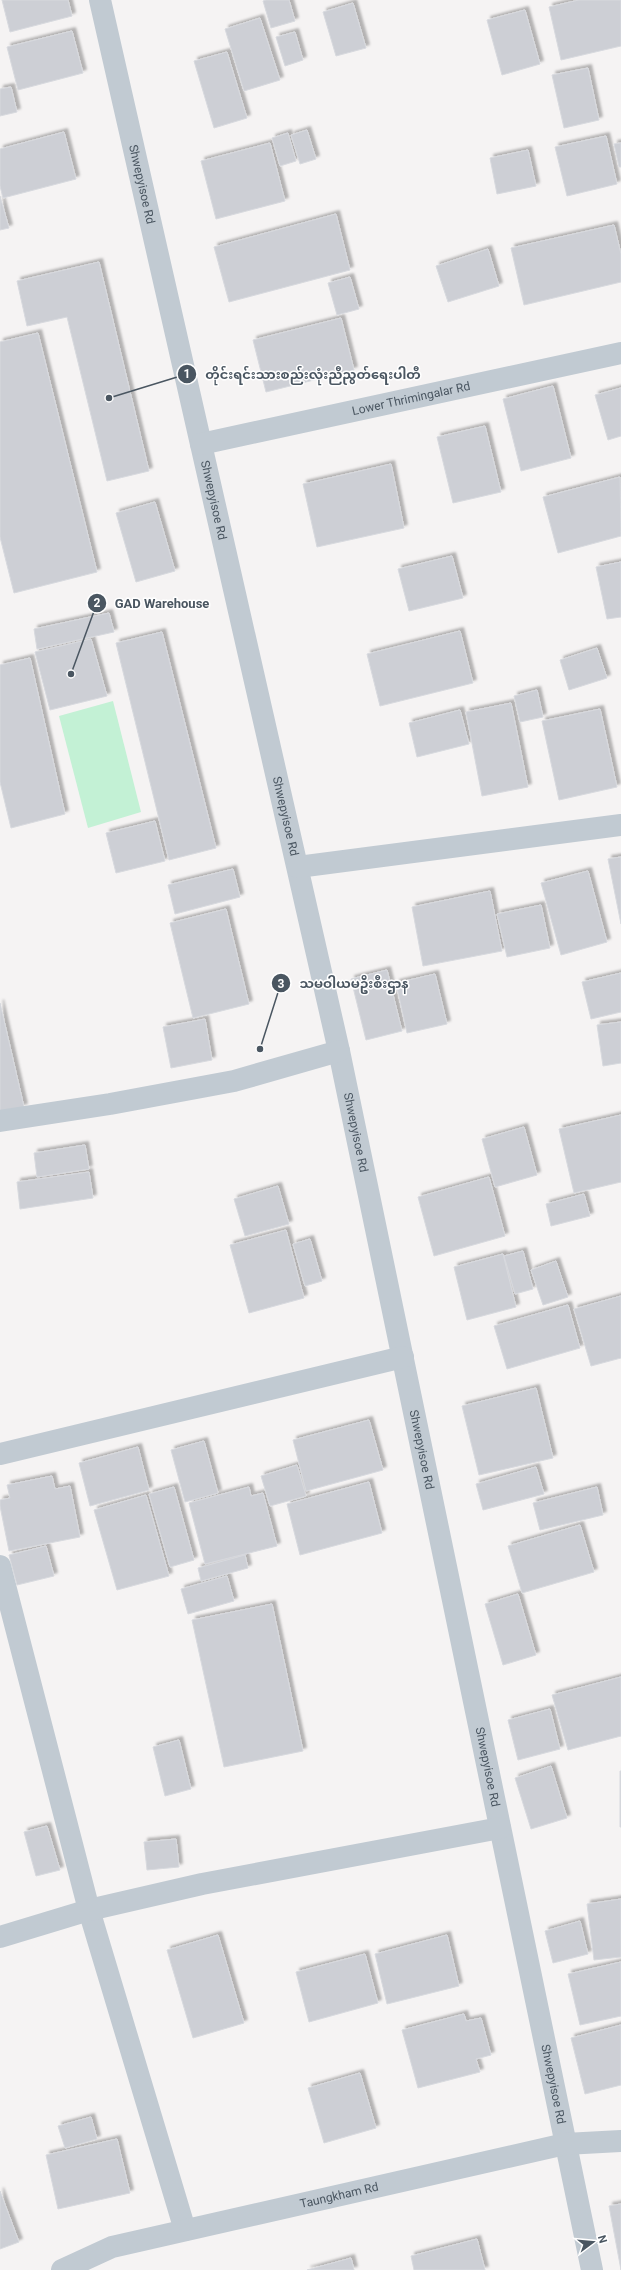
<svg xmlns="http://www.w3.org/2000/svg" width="621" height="2270" font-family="Roboto,'Noto Sans Myanmar',sans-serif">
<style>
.green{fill:#c3f1d5}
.building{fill:#cdcfd5;stroke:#d7d9de;filter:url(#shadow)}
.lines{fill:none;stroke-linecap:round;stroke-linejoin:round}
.street{stroke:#c1cad2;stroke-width:22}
.labels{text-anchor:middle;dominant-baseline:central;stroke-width:3;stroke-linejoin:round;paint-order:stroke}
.street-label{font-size:12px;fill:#4a5661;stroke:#fff}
.leader{fill:none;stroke:#4a5661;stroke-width:1.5}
.callout-dot{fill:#4a5661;stroke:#fff;stroke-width:1.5}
.mark-label{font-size:12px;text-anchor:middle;font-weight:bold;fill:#fff}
.callout-label{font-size:13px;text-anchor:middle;font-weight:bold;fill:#4a5661;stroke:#fff;stroke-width:3;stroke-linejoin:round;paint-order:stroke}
</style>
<defs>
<filter id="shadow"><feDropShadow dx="3.5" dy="-3.5" stdDeviation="1" flood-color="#0004"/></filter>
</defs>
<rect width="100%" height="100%" fill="#f5f3f3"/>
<!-- green -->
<path class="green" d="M113,701L141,812L88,828L59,716Z"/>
<!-- building -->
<path class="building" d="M2,0H68L72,16L10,32Z
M266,0H289L295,21L271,28L263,1Z
M579,0H621V46L561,60L549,7Z
M353,3L366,48L336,56L323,12Z
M525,10L540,64L502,75L487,20Z
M260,18L280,80L244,91L225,29Z
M72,31L83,73L18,90L7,47Z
M295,32L303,60L285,66L276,37Z
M227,52L247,118L214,128L194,61Z
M588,68L599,120L564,128L552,75Z
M11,87L17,112L0,116V89Z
M307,130L316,159L300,164L291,135Z
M64,132L76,179L3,198L0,186V149Z
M288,133L296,161L280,166L272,138Z
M606,136L617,184L567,196L555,147Z
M270,143L285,201L216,219L201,161Z
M621,143V167H619L614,144Z
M528,150L536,186L497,194L490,158Z
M0,196L9,228L0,230Z
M336,214L350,270L229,302L214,247Z
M614,225L621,254V282L524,305L511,248Z
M488,249L499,286L448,302L436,266Z
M99,262L149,471L107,481L67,317L27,326L17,281Z
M350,277L359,309L337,315L328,283Z
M341,318L354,370L266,392L253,340Z
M38,333L97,572L14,593L0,537V342Z
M553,386L571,458L521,471L503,399Z
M621,388V436L608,440L595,395Z
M485,426L501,492L453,503L437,437Z
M391,464L404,528L317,547L303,484Z
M620,477L621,536L558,553L543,497Z
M155,502L175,571L136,582L116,513Z
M452,556L463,598L409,611L398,569Z
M621,562V617L607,619L596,567Z
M109,613L114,632L37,649L34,629Z
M460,631L473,683L380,706L367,654Z
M162,632L216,848L169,860L116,643Z
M91,639L107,696L50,710L35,652Z
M597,648L607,678L569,690L560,660Z
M30,658L65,814L11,828L0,782V665Z
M537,690L543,717L520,722L514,696Z
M511,703L528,787L482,796L466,712Z
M600,709L617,787L559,800L542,721Z
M460,710L469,744L417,757L409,723Z
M155,821L165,861L116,873L106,833Z
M621,857V924L608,859Z
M233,869L240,897L175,914L168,885Z
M588,871L607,942L561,955L541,883Z
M490,891L502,951L423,966L412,907Z
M541,905L550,948L507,957L497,914Z
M226,909L249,1004L193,1018L170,923Z
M387,970L402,1031L366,1040L351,979Z
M621,973V1012L591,1019L582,982Z
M435,974L447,1024L407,1033L396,983Z
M0,1003L24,1107L0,1112Z
M205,1019L212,1060L171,1068L163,1027Z
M621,1022V1063L603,1066L597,1025Z
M621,1115V1182L574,1193L559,1129Z
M524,1127L537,1175L495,1187L482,1139Z
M85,1145L89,1169L37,1177L34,1153Z
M89,1172L93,1198L20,1209L17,1182Z
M489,1177L505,1236L434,1256L418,1197Z
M278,1186L289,1224L245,1236L234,1199Z
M584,1194L590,1216L551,1226L546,1204Z
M286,1230L304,1298L249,1313L230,1245Z
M310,1239L322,1281L305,1286L293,1244Z
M523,1251L533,1289L515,1294L504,1256Z
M503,1254L516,1307L467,1320L454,1267Z
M556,1261L568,1297L543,1305L531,1270Z
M621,1296V1358L591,1366L574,1309Z
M568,1305L580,1348L507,1369L494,1326Z
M536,1388L553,1458L479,1475L462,1406Z
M369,1420L383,1470L306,1491L293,1440Z
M204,1441L218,1493L185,1502L171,1450Z
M138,1447L149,1490L90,1506L79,1463Z
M297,1465L306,1496L270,1506L261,1476Z
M536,1467L544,1494L483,1510L476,1484Z
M52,1476L55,1489L70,1486L80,1537L9,1551L0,1506V1500L10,1498L7,1485Z
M369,1482L382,1533L300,1555L287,1504Z
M174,1487L194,1560L170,1567L149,1494Z
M249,1487L251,1496L263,1493L277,1546L205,1564L189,1503Z
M597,1487L603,1515L540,1530L533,1503Z
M146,1495L169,1576L117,1590L94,1510Z
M580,1525L594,1572L522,1593L508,1546Z
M46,1546L54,1576L17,1585L9,1555Z
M245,1555L248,1568L201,1581L198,1568Z
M227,1576L234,1601L188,1614L181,1589Z
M518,1594L536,1655L503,1665L485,1604Z
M272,1604L303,1751L224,1767L192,1620Z
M621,1677V1736L568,1750L552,1695Z
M550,1709L560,1749L518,1760L508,1720Z
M179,1740L191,1789L165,1796L153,1747Z
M551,1766L567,1818L531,1829L515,1778Z
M620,1771H621V1827H620Z
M47,1826L60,1870L36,1876L24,1832Z
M176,1839L179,1867L147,1870L144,1842Z
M621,1899V1957L594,1960L587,1904Z
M580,1921L588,1954L553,1963L545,1931Z
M218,1935L244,2023L193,2038L167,1950Z
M447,1935L459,1986L387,2004L375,1954Z
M365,1954L378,2003L309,2022L296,1972Z
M621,1962V2016L580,2025L568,1974Z
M464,2014L466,2021L481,2018L491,2055L476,2059L480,2072L418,2088L402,2030Z
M621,2025V2085L585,2094L571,2038Z
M360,2073L376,2128L324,2143L308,2088Z
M91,2117L97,2139L65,2148L58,2126Z
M117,2139L130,2193L58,2209L46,2155Z
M0,2191L19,2242L0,2249Z
M621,2204V2270L609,2206Z
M477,2239L485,2270H414L411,2256Z
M351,2258L354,2270H307Z"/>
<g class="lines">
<!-- street -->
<g class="street">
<path id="s1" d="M100,0L339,1051L592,2270"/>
<path id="s2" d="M201,444L621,353"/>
<path d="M298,867L621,825"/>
<path d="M0,1121L110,1104L234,1081L339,1051"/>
<path d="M0,1454L403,1357"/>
<path d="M0,1566L89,1910L185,2230"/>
<path d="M0,1937L89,1910L202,1884L500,1828"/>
<path id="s3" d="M62,2270L112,2247L565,2144L621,2141"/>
</g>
</g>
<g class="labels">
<!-- street labels -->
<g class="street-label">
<text stroke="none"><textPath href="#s1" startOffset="189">Shwepyisoe Rd</textPath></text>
<text stroke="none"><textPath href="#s2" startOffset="215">Lower Thrimingalar Rd</textPath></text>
<text stroke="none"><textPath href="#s1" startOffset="513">Shwepyisoe Rd</textPath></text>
<text stroke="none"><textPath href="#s1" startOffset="837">Shwepyisoe Rd</textPath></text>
<text stroke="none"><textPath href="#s1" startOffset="1161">Shwepyisoe Rd</textPath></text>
<text stroke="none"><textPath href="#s1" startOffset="1485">Shwepyisoe Rd</textPath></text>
<text stroke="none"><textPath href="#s1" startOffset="1809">Shwepyisoe Rd</textPath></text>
<text stroke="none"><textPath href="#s1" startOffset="2133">Shwepyisoe Rd</textPath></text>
<text stroke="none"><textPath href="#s3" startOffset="288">Taungkham Rd</textPath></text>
</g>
</g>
<!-- callouts -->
<path class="leader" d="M109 398L187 374M71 674L97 603M260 1049L281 983"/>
<g class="callout-dot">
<circle cx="109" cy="398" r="4"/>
<circle cx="71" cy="674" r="4"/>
<circle cx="260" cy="1049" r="4"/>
<circle cx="187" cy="374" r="10"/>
<circle cx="97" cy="603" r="10"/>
<circle cx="281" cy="983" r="10"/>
</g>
<g class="mark-label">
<text x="187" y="378">1</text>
<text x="97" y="607">2</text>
<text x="281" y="988">3</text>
</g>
<g class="callout-label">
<text x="313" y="379">တိုင်းရင်းသားစည်းလုံးညီညွတ်ရေးပါတီ</text>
<text x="162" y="608">GAD Warehouse</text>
<text x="354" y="988">သမဝါယမဦးစီးဌာန</text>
</g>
<!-- north arrow -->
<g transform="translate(593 2242) rotate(74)" stroke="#ffffff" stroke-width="3" paint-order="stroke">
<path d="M0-3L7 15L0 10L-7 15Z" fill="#4a5661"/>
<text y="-6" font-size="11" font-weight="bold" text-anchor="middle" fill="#4a5661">N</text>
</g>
</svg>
